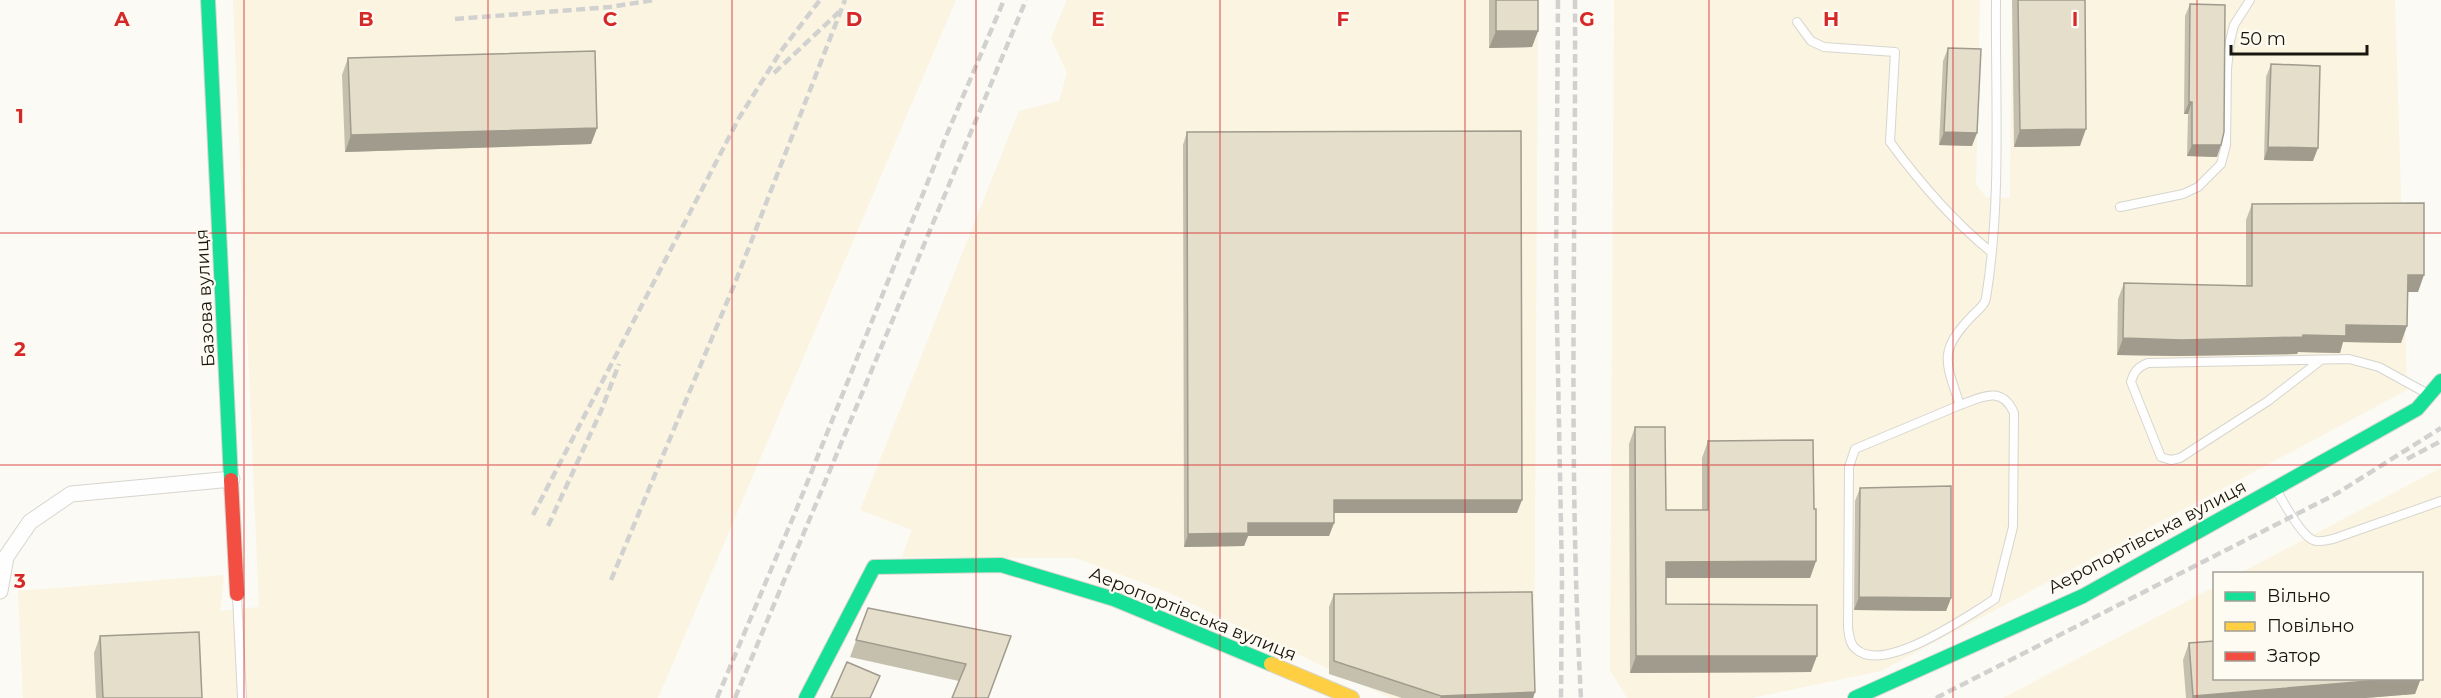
<svg xmlns="http://www.w3.org/2000/svg" width="2441" height="698" font-family="Montserrat,sans-serif">
<style>
.built{fill:#faf4e1}
.lines{fill:none;stroke-linecap:round;stroke-linejoin:round}
.lane-casing{stroke:#d7d5ce;stroke-width:10}
.street-casing{stroke:#d7d5ce;stroke-width:17}
.fast-casing{stroke:#d7d5ce;stroke-width:16}
.slow-casing{stroke:#d7d5ce;stroke-width:16}
.jam-casing{stroke:#d7d5ce;stroke-width:16}
.lane{stroke:#fefefe;stroke-width:8}
.street{stroke:#fefefe;stroke-width:15}
.fast{stroke:#16e098;stroke-width:14}
.slow{stroke:#ffcf43;stroke-width:14}
.jam{stroke:#f24e42;stroke-width:14}
.rail{stroke:#d1d1d0;stroke-width:4.5;stroke-dasharray:9 4.5;stroke-linecap:butt}
.wall{fill:#c5bfae}
.shaded-wall{fill:#a09b8d}
.building{fill:#e5deca;stroke:#a09b8d;stroke-width:1.5}
.grid{fill:none;stroke:#d62828;stroke-width:1.5;stroke-opacity:0.55}
.labels{text-anchor:middle;dominant-baseline:central;stroke-width:4.5;stroke-linejoin:round;paint-order:stroke}
.street-label{font-size:18px;fill:#19160f;stroke:#fefbf2}
.grid-label{font-size:20px;text-anchor:middle;font-weight:bold;fill:#d62828;stroke:#fefbf2;stroke-width:4.5;stroke-linejoin:round;paint-order:stroke}
</style>
<rect width="100%" height="100%" fill="#fbfaf5"/>
<!-- built -->
<path class="built" d="M233,0H956L658,698H23L18,591L224,575L220,611L259,607Z
M1067,0H1538L1534,698H1390L1167,592L1076,558L902,557L912,530L860,510L1019,111L1059,101L1067,73L1051,38Z
M1614,0H1980L1976,184L1986,197L2010,198L2012,0H2395L2407,390L1881,671L1752,698H1627L1610,670Z
M2441,468V698H2003L2214,587V678H2422V574L2240,573Z"/>
<g class="lines">
<!-- lane casing -->
<g class="lane-casing">
<path id="lane" d="M1797,22L1811,41L1824,47L1895,52L1890,142C1920,183 1952,220 1991,252
M2120,207L2183,194L2198,187L2221,164L2226,145L2227,69L2230,41L2234,25L2250,0
M2321,360L2268,401L2180,458L2171,460L2161,457L2131,382C2134,371 2138,367 2148,363L2349,359L2379,367L2428,394
M1960,405C1982,397 2002,385 2014,413L2013,527L1995,599C1969,615 1884,675 1856,649C1850,645 1849,635 1848,628L1849,467L1855,449L1960,405C1945,361 1938,351 1973,315C1978,310 1985,305 1986,298C2002,200 1995,99 1996,0
M2276,489C2283,502 2301,535 2313,540C2319,543 2327,540 2333,539L2441,501
M237,596L242,698"/>
</g>
<!-- street casing -->
<g class="street-casing">
<path id="street" d="M0,591L6,557L30,522L71,494L232,479"/>
</g>
<!-- fast casing -->
<g class="fast-casing">
<path id="fast" d="M208,0L231,480
M806,698L874,567L1001,565L1114,599L1271,664
M1855,698L2083,596L2417,409L2441,381"/>
</g>
<!-- slow casing -->
<g class="slow-casing">
<path id="slow" d="M1271,664L1352,698"/>
</g>
<!-- jam casing -->
<g class="jam-casing">
<path id="jam" d="M231,480L237,594"/>
</g>
<!-- lane -->
<use href="#lane" class="lane"/>
<!-- street -->
<use href="#street" class="street"/>
<!-- fast -->
<use href="#fast" class="fast"/>
<!-- slow -->
<use href="#slow" class="slow"/>
<!-- jam -->
<use href="#jam" class="jam"/>
<!-- rail -->
<path class="rail" d="M1558,0L1556,272L1562,576L1561,698
M1575,0C1576,233 1568,466 1581,698
M455,19L610,7L654,0
M774,73L839,12
M2407,459L2441,441
M533,515L739,118L781,51L820,0
M548,526L601,411L619,364
M611,580L737,278L845,0
M717,698L797,508L947,134L1004,0
M735,698L1026,0
M1936,698L2336,494L2441,428"/>
</g>
<!-- wall -->
<path class="wall" d="M1489,0H1538V31L1532,47L1489,48Z
M2012,0H2085L2080,146L2014,147Z
M2190,4L2217,157L2187,156L2188,114H2184L2185,16Z
M1948,48L1972,146L1939,145L1943,61Z
M348,58L597,128L591,144L345,152L342,75Z
M2271,64L2313,161L2264,160L2266,77Z
M1187,132L1517,513H1334V523L1329,536H1248L1244,546L1184,547L1183,145Z
M2252,204L2418,292H2408L2401,343L2343,342L2340,353L2298,352L2297,354L2176,356L2117,355L2118,299L2124,283L2246,286V220Z
M1635,427L1666,510H1702V458L1708,441L1814,509L1816,561L1810,578H1666V604L1811,672L1630,673L1629,444Z
M1860,488L1951,598L1946,611L1854,610L1855,501Z
M1334,594L1535,692L1533,698H1402L1329,674V607Z
M868,608L1011,636L959,681L850,657Z
M100,636L202,698H96L94,653Z
M2189,643L2214,678H2421L2415,694L2365,698H2186L2183,660Z"/>
<!-- shaded-wall -->
<path class="shaded-wall" d="M1496,31H1538L1532,47L1489,48Z
M2189,102H2192L2188,114H2184Z
M597,128L591,144L345,152L351,135Z
M2086,129L2080,146L2014,147L2020,130Z
M1944,132L1977,133L1972,146L1939,145Z
M2192,145H2221L2217,157L2187,156Z
M2268,147L2318,148L2313,161L2264,160Z
M2408,275H2424L2418,292H2402Z
M2346,325L2407,326L2401,343L2343,342L2340,353L2298,352L2297,354L2176,356L2117,355L2123,338L2303,335Z
M1334,500H1522L1517,513H1329Z
M1248,523H1334L1329,536H1248L1244,546L1184,547L1188,534Z
M1816,561L1810,578H1660L1666,562Z
M1859,597L1951,598L1946,611L1854,610Z
M1636,656H1817L1811,672L1630,673Z
M2404,678H2421L2415,694L2365,698H2192L2193,696Z
M1535,692L1533,698H1440L1441,696Z"/>
<!-- building -->
<path class="building" d="M1496,0H1538V31H1496Z
M2018,0H2085L2086,129L2020,130Z
M2190,4L2225,5L2224,132L2221,145H2192V102H2189Z
M1948,48L1981,49L1977,133L1944,132Z
M595,51L597,128L351,135L348,58Z
M2271,64L2320,66L2318,148L2268,147Z
M1521,131L1522,500H1334V523H1248V533L1188,534L1187,132Z
M2424,203V275H2408L2407,326L2346,325V336L2303,335V337L2182,340L2123,338L2124,283L2252,286V204Z
M1635,427H1665L1666,510H1708V441L1813,440L1814,509H1816V561L1666,562V604L1817,605V656H1636Z
M1951,486V598L1859,597L1860,488Z
M1532,592L1535,692L1441,696L1334,661V594Z
M868,608L1011,636L988,698H952L966,664L856,640Z
M199,632L202,698H103L100,636Z
M2214,641V678H2404L2193,696L2189,643Z
M847,662L880,676L870,698H831Z"/>
<!-- grid -->
<path class="grid" d="M244,0V698M488,0V698M732,0V698M976,0V698M1220,0V698M1465,0V698M1709,0V698M1953,0V698M2197,0V698M0,233H2441M0,465H2441"/>
<g class="labels">
<!-- street labels -->
<g class="street-label">
<text transform="translate(205 298) rotate(-93)">Базова вулиця</text>
<text transform="translate(2147 537) rotate(-28)">Аеропортівська вулиця</text>
<text transform="translate(1193 614) rotate(22)">Аеропортівська вулиця</text>
</g>
</g>
<g class="grid-label">
<text x="122" y="26">A</text>
<text x="366" y="26">B</text>
<text x="610" y="26">C</text>
<text x="854" y="26">D</text>
<text x="1098" y="26">E</text>
<text x="1343" y="26">F</text>
<text x="1587" y="26">G</text>
<text x="1831" y="26">H</text>
<text x="2075" y="26">I</text>
<text x="20" y="123">1</text>
<text x="20" y="356">2</text>
<text x="20" y="588">3</text>
</g>
<!-- legend -->
<rect x="2213" y="572" width="210" height="108" fill="#fefbf2" stroke="#a29f97" stroke-width="1.5"/>
<rect x="2225" y="592" width="30" height="9" fill="#16e098" stroke="#a29f97" stroke-width="1.5"/>
<text x="2267" y="602" font-size="18" fill="#19160f">Вільно</text>
<rect x="2225" y="622" width="30" height="9" fill="#ffcf43" stroke="#a29f97" stroke-width="1.5"/>
<text x="2267" y="632" font-size="18" fill="#19160f">Повільно</text>
<rect x="2225" y="652" width="30" height="9" fill="#f24e42" stroke="#a29f97" stroke-width="1.5"/>
<text x="2267" y="662" font-size="18" fill="#19160f">Затор</text>
<!-- scale -->
<path d="M2231 45v9h136v-9" fill="none" stroke="#19160f" stroke-width="3"/>
<text x="2240" y="45" font-size="18" fill="#19160f" stroke="#fefbf2" stroke-width="4.5" paint-order="stroke">50 m</text>
</svg>
